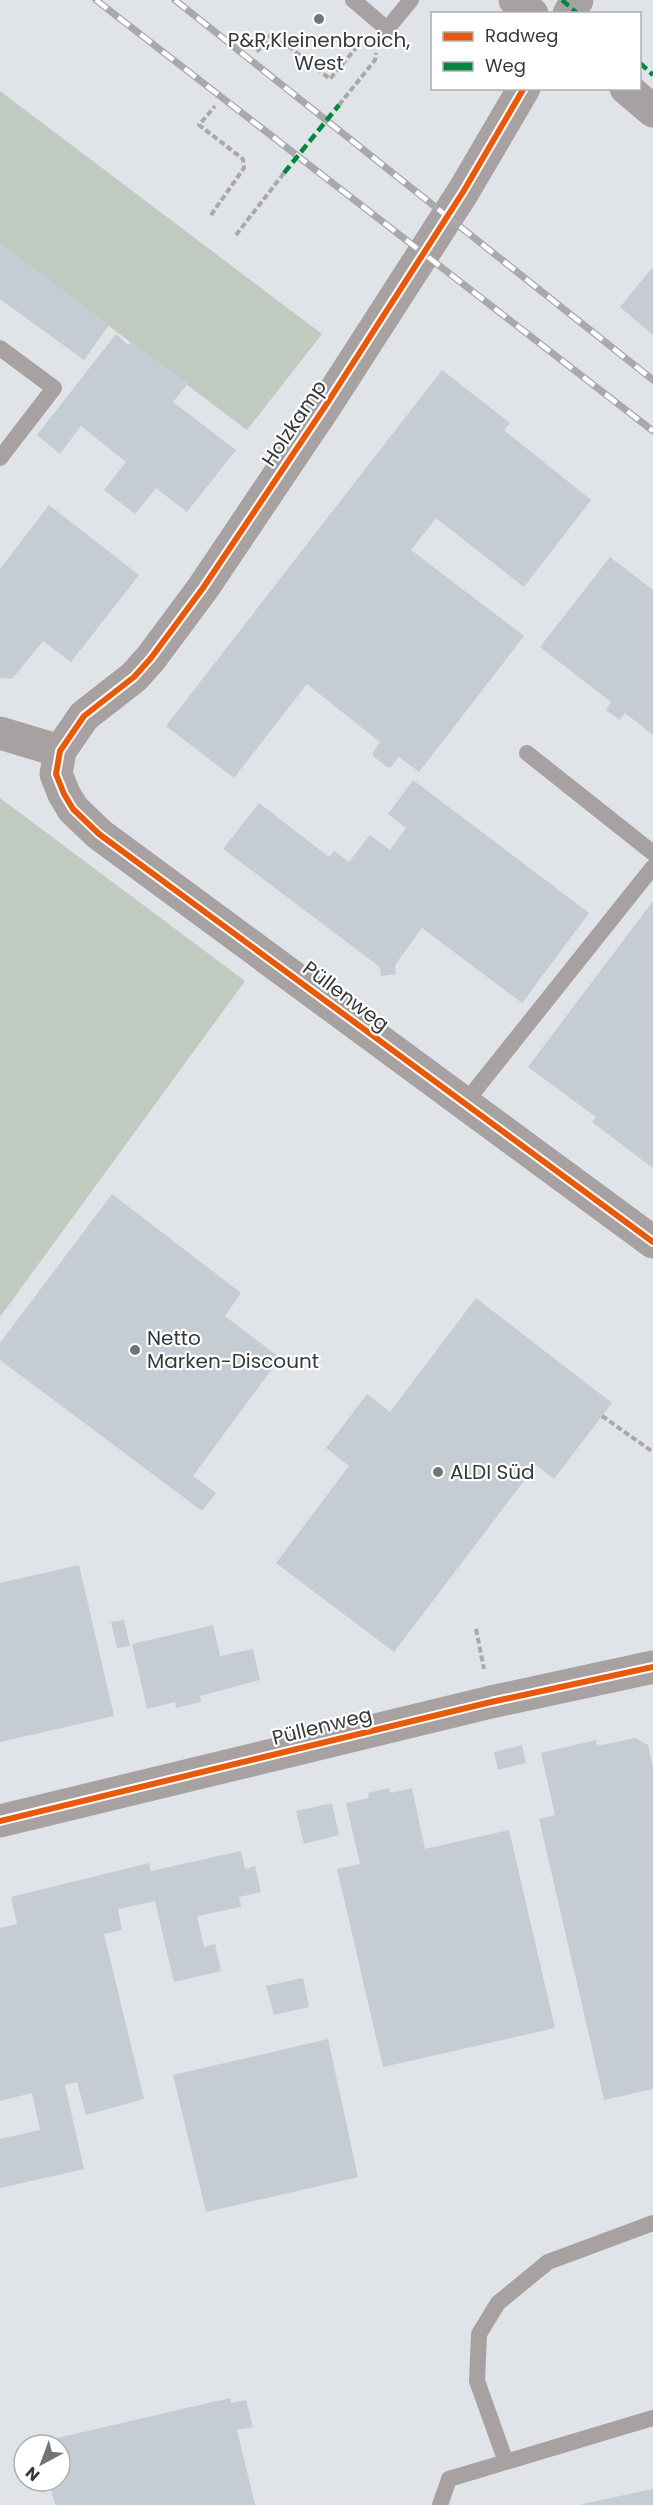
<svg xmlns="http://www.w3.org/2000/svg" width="653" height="2505" font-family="Poppins,sans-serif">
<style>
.green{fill:#c1cac0}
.building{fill:#c6ccd3}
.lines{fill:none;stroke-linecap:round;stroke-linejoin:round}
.path{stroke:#aaa8a9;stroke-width:4;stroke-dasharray:6 3;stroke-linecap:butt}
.lane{stroke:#a7a2a1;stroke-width:16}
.street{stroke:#a7a2a1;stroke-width:33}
.rail-casing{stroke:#aaa8aa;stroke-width:7}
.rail{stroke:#fff;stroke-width:4.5;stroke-dasharray:14;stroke-linecap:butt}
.quiet{stroke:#00873e;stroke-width:4.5;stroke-dasharray:9 4.5;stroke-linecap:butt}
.cycleway-casing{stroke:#fff;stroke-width:10}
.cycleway{stroke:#e8590c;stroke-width:6}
.poi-dot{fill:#727477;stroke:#fff;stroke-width:2}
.labels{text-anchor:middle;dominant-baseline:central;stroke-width:4.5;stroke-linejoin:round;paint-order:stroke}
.poi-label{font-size:20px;fill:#36383a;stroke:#fff;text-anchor:start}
.street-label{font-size:20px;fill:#36383a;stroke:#fff}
</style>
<rect width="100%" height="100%" fill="#e0e3e7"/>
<!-- green -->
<path class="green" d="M0,91L322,334L247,430L0,244Z
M0,798L245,981L0,1317Z"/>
<!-- building -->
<path class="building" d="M0,243L109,325L84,360L0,299Z
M653,267V335L620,307Z
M116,334L128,345L131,342L188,383L173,402L236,450L187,512L156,488L135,514L104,490L126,462L81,426L60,454L37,435Z
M442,370L510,423L504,430L591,500L524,587L436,518L411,550L524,636L419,772L399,757L391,767H387L373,756V752L380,742L307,684L234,778L166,726Z
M49,505L139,575L71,662L43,641L12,679L0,678V569Z
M610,557L653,590V735L625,713L620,720L606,710L611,702L540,647Z
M413,780L589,913L522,1003L422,928L395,965L396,974L381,976L380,967L223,849L259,803L329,857L334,851L349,862L370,835L390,850L406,828L388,814Z
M653,901V1168L592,1122L596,1117L528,1067Z
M112,1194L241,1293L225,1316L280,1358L193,1476L216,1493L202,1511L0,1360V1343Z
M476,1298L612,1403L554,1479L536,1465L394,1652L276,1563L349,1466L326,1448L367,1394L390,1412Z
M79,1565L114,1716L0,1742V1583Z
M124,1620L130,1646L117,1648L111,1622Z
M213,1625L220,1656L253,1649L260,1680L200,1696L201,1702L176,1708L175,1702L147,1709L132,1644Z
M635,1738L648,1745L653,1767V2089L604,2100L539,1819L555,1815L541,1753L596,1740L597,1746Z
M522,1745L526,1763L498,1770L494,1752Z
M389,1788L391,1793L412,1788L425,1849L509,1830L555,2028L383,2067L337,1869L360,1864L346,1803L369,1798L368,1793Z
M332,1803L339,1835L304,1844L296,1811Z
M241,1851L245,1869L255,1866L261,1892L239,1897L241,1907L197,1916L204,1947L215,1944L221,1971L174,1982L155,1901L118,1909L122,1930L104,1934L144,2099L86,2115L77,2082L65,2085L84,2169L0,2188V2139L40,2130L32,2093L0,2101V1928L17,1924L11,1897L149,1863L151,1871Z
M303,1978L309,2007L274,2015L266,1986Z
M328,2039L358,2177L206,2212L173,2075Z
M230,2398L231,2403L246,2400L253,2427L237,2430L255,2505H55L49,2481H60V2445H41L40,2442Z
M653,2489V2505H582V2504Z"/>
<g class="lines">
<!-- path -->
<path class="path" d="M257,52L272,33L330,79L361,42
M339,105L375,60L376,53
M211,215L244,168L243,159L199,125L215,106
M236,235L284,173
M602,1416L653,1452
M476,1629L484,1669"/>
<!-- lane -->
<path class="lane" d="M353,0L387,29L411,0
M0,348L54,388L0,458
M527,753L653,853
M464,1104L653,867
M506,2462L477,2381L479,2334L498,2303L548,2262L653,2223
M440,2505L449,2479L653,2418"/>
<!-- street -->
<path class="street" d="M515,0L532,14
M569,14L577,0
M524,88L463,192L326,405L203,588L151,658L134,677L84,716L60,751L56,774L64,794L73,809L99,834L653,1242
M626,88L653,111
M0,733L60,751
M0,1821L491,1702L653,1667"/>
<!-- rail casing -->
<g class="rail-casing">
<path id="rail" d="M96,0L653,431
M175,0L653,380"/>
</g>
<!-- rail -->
<use href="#rail" class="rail"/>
<!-- quiet -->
<path class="quiet" d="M562,0L578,14
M640,63L653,75
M284,173L339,105"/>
<!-- cycleway casing -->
<g class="cycleway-casing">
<path id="cycleway" d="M524,88L463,192L326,405L203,588L151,658L134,677L84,716L60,751L56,774L64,794L73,809L99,834L653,1242
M0,1821L491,1702L653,1667"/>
</g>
<!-- cycleway -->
<use href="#cycleway" class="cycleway"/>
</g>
<!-- markers -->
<g class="poi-dot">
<circle cx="319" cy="19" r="6"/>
<circle cx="135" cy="1350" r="6"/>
<circle cx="438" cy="1472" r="6"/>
</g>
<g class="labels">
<!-- poi labels -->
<g class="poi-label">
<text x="319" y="40" text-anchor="middle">P&amp;R,Kleinenbroich,<tspan x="319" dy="23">West</tspan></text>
<text x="147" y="1338">Netto<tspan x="147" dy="23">Marken-Discount</tspan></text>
<text x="450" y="1472">ALDI Süd</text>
</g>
<!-- street labels -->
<g class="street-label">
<text transform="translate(294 423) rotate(-56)">Holzkamp</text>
<text transform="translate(346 996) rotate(37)">Püllenweg</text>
<text transform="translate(322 1726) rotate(-14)">Püllenweg</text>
</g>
</g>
<!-- legend -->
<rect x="431" y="12" width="210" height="78" fill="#ffffff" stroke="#afafb0" stroke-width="1.5"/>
<rect x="443" y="32" width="30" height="9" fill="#e8590c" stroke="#afafb0" stroke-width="1.5"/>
<text x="485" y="42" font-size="18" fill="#36383a">Radweg</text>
<rect x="443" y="62" width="30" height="9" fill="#00873e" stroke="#afafb0" stroke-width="1.5"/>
<text x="485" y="72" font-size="18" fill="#36383a">Weg</text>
<!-- north arrow -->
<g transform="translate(42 2463) rotate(221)"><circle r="28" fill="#ffffff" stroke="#afafb0" stroke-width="1.5"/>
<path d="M0-4.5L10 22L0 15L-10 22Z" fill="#727477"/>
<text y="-9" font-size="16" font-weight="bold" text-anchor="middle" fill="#36383a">N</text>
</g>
</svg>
